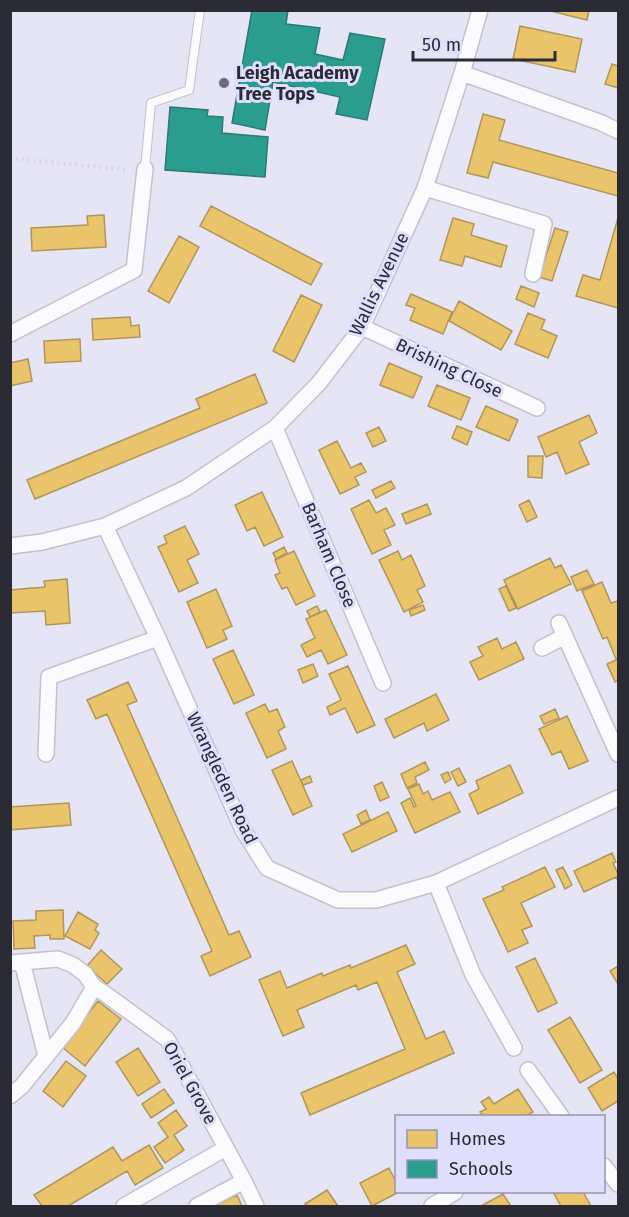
<svg xmlns="http://www.w3.org/2000/svg" width="629" height="1217" font-family="'Fira Sans',sans-serif">
<style>
.homes{fill:#e9c46a;stroke:#b0965a;stroke-width:1.5}
.schools{fill:#2a9d8f;stroke:#2a7b74;stroke-width:1.5}
.lines{fill:none;stroke-linecap:round;stroke-linejoin:round}
.lane-casing{stroke:#c2c2cf;stroke-width:10}
.street-casing{stroke:#c2c2cf;stroke-width:18}
.path{stroke:#d4d4d9;stroke-width:4;stroke-dasharray:1.5 4.5;stroke-linecap:butt}
.lane{stroke:#fbfbfe;stroke-width:8}
.street{stroke:#fbfbfe;stroke-width:15}
.poi-dot{fill:#6c6c79;stroke:#dfdefc;stroke-width:2}
.labels{text-anchor:middle;dominant-baseline:central;stroke-width:6;stroke-linejoin:round;paint-order:stroke}
.poi-label{font-size:18px;font-weight:bold;fill:#2b2b36;stroke:#dfdefc;text-anchor:start}
.street-label{font-size:18px;fill:#2b2b36;stroke:#dfdefc}
</style>
<rect width="100%" height="100%" fill="#e5e5f5"/>
<!-- homes -->
<path class="homes" d="M554,10H589L587,20L554,12Z
M520,26L582,39L575,72L513,59Z
M612,64L618,66V88L605,84Z
M483,114L505,120L499,140L618,173V196L493,162L488,178L467,173Z
M211,206L322,264L311,285L200,226Z
M104,215L106,247L32,251L31,228L88,225L87,216Z
M453,218L474,224L471,235L507,246L501,267L465,256L462,266L440,260Z
M618,218V308L576,296L583,275L600,280Z
M555,228L568,232L552,281L539,277Z
M179,236L199,247L169,303L148,291Z
M521,286L539,293L534,307L516,299Z
M411,294L452,312L443,334L410,320L415,308L406,305Z
M301,295L322,305L294,362L273,351Z
M459,301L512,331L501,350L449,321Z
M528,313L545,320L541,329L557,336L548,358L515,344Z
M130,317L131,326L139,325L140,337L93,340L92,319Z
M80,339L81,361L45,363L44,341Z
M28,359L32,381L10,386V363Z
M389,363L422,377L413,398L380,385Z
M255,374L267,403L35,499L27,480L200,408L196,399Z
M437,385L470,398L461,420L428,406Z
M486,406L518,420L509,441L476,427Z
M589,415L597,433L579,442L589,464L566,474L557,452L546,457L538,437Z
M457,426L472,432L467,445L452,438Z
M379,427L386,441L373,447L366,433Z
M337,441L351,468L361,463L366,472L355,477L359,485L340,494L319,450Z
M528,456H543L542,478L528,477Z
M391,481L395,488L376,498L372,490Z
M262,492L283,537L264,546L255,527L247,531L235,505Z
M369,500L376,513L386,508L395,525L384,530L391,545L372,554L351,509Z
M529,500L537,517L527,522L519,505Z
M427,504L431,514L406,524L402,514Z
M185,526L199,554L187,560L198,583L179,592L158,547L167,543L164,536Z
M284,547L287,553L276,559L273,553Z
M294,551L315,596L296,605L287,587L282,589L275,575L280,573L275,560Z
M398,551L402,560L411,555L425,586L417,590L423,602L404,612L379,560Z
M550,558L555,568L561,565L571,584L518,609L504,580Z
M587,570L594,584L577,591L571,577Z
M67,579L70,623L46,625L45,611L10,613V590L45,587L44,581Z
M602,582L611,603L618,601V658L616,659L607,637L603,639L582,591Z
M506,586L516,608L509,611L499,589Z
M216,589L232,626L223,630L227,639L207,648L187,602Z
M423,605L425,610L411,616L409,610Z
M317,606L320,612L310,617L307,611Z
M326,610L347,655L328,664L321,650L307,657L301,645L315,638L306,619Z
M497,638L502,649L516,642L524,659L479,680L470,662L483,656L478,647Z
M233,650L254,695L234,704L213,659Z
M618,659V680L615,682L607,664Z
M313,664L318,676L303,683L298,670Z
M348,666L375,725L357,733L345,708L330,715L327,707L341,700L329,674Z
M128,682L137,701L127,705L229,935L239,931L251,957L210,976L201,956L212,951L107,714L96,719L87,700Z
M436,694L449,720L427,731L424,723L394,738L385,719Z
M265,704L269,712L277,709L285,727L278,731L286,749L267,758L246,713Z
M555,709L559,718L544,724L540,716Z
M567,716L588,761L569,769L561,751L552,755L539,729Z
M292,761L312,806L293,815L272,770Z
M425,762L429,770L415,777L417,783L407,788L401,774Z
M510,765L523,793L478,814L469,794L479,789L476,781Z
M459,768L466,782L458,786L451,772Z
M448,772L451,779L445,783L441,775Z
M310,776L312,782L303,785L301,780Z
M382,782L389,797L380,801L374,786Z
M419,784L423,794L428,791L432,800L450,792L460,812L415,833L401,803L410,798L414,807L416,806L408,789Z
M69,803L71,825L10,830V807Z
M366,810L370,820L361,824L357,815Z
M388,812L397,831L352,852L343,834Z
M612,853L616,862L613,863L618,874V881L616,877L584,892L574,871Z
M545,867L555,887L521,903L532,926L522,930L528,943L508,952L483,899L504,890L502,887Z
M563,867L572,885L565,889L556,870Z
M63,910L64,939H50V935L34,936L35,948L14,949L13,921L36,920V911Z
M78,912L98,924L95,930L99,933L90,949L65,936Z
M406,945L415,964L397,972L426,1039L444,1031L454,1053L310,1115L301,1093L405,1049L377,982L358,990L356,985L297,1010L304,1027L283,1036L259,980L280,971L287,988L322,973L323,976L350,965L351,968Z
M101,950L122,969L107,984L87,966Z
M535,958L557,1003L538,1012L516,967Z
M618,966V984L610,971Z
M98,1001L121,1019L85,1066L62,1047Z
M570,1017L602,1070L580,1083L548,1030Z
M138,1048L160,1082L138,1096L116,1062Z
M66,1061L86,1076L63,1107L43,1091Z
M614,1072L618,1079V1101L602,1111L588,1088Z
M164,1089L174,1103L151,1118L142,1104Z
M518,1089L533,1112L526,1116H483L480,1112L486,1109L481,1102L489,1097L494,1104Z
M176,1110L187,1126L174,1135L184,1150L165,1163L154,1147L168,1137L158,1123Z
M149,1145L163,1168L135,1185L127,1171L68,1206H42L34,1195L113,1147L122,1161Z
M389,1168L396,1182V1192H399L372,1206L360,1183Z
M327,1190L338,1206H307L305,1204Z
M553,1192H583L591,1206H561Z
M503,1194L511,1206H481Z
M237,1195L242,1206H213Z"/>
<!-- schools -->
<path class="schools" d="M252,10H288L286,24L320,28L315,54L343,60L350,33L385,39L367,120L336,114L340,97L273,82L265,130L232,123Z
M170,107L208,110L207,116L223,117L222,133L268,137L265,177L165,170Z"/>
<g class="lines">
<!-- lane casing -->
<g class="lane-casing">
<path id="lane" d="M145,169L151,103L189,90L200,10"/>
</g>
<!-- street casing -->
<g class="street-casing">
<path id="street" d="M462,73L602,123L618,131
M425,188L544,224L533,274
M362,327L537,408
M10,334L134,270L145,169
M275,428L383,683
M105,526L158,638L243,830L267,868L338,900H376L436,883L618,798
M10,546L42,542L105,526L186,488L275,428L319,383L362,327L425,188L462,73L480,10
M559,623L618,754
M542,648L565,636
M46,754L49,677L158,638
M436,883L473,975L514,1048
M22,962L46,1056
M10,963L58,959L73,965L85,974L94,987L104,993L167,1039L244,1181L256,1206
M528,1070L561,1116
M10,1096L22,1086L73,1023L94,987
M604,1166L618,1184
M124,1206L226,1148
M197,1206L244,1181
M432,1206L455,1192"/>
</g>
<!-- path -->
<path class="path" d="M10,158L129,170"/>
<!-- lane -->
<use href="#lane" class="lane"/>
<!-- street -->
<use href="#street" class="street"/>
</g>
<!-- markers -->
<circle class="poi-dot" cx="224" cy="83" r="6"/>
<g class="labels">
<!-- poi labels -->
<g class="poi-label">
<text x="236" y="73">Leigh Academy<tspan x="236" dy="21">Tree Tops</tspan></text>
</g>
<!-- street labels -->
<g class="street-label">
<text transform="translate(379 284) rotate(-64)">Wallis Avenue</text>
<text transform="translate(449 368) rotate(25)">Brishing Close</text>
<text transform="translate(329 555) rotate(67)">Barham Close</text>
<text transform="translate(222 778) rotate(65)">Wrangleden Road</text>
<text transform="translate(190 1083) rotate(61)">Oriel Grove</text>
</g>
</g>
<!-- border -->
<rect width="629" height="1217" fill="none" stroke="#2b2b36" stroke-width="24"/>
<!-- legend -->
<rect x="395" y="1115" width="210" height="78" fill="#dfdefc" stroke="#9796ad" stroke-width="1.5"/>
<rect x="407" y="1130" width="30" height="18" fill="#e9c46a" stroke="#9796ad" stroke-width="1.5"/>
<text x="449" y="1145" font-size="18" fill="#2b2b36">Homes</text>
<rect x="407" y="1160" width="30" height="18" fill="#2a9d8f" stroke="#9796ad" stroke-width="1.5"/>
<text x="449" y="1175" font-size="18" fill="#2b2b36">Schools</text>
<!-- scale -->
<path d="M413 51v9h142v-9" fill="none" stroke="#2b2b36" stroke-width="3"/>
<text x="422" y="51" font-size="18" fill="#2b2b36" stroke="#dfdefc" stroke-width="4.5" paint-order="stroke">50 m</text>
</svg>
